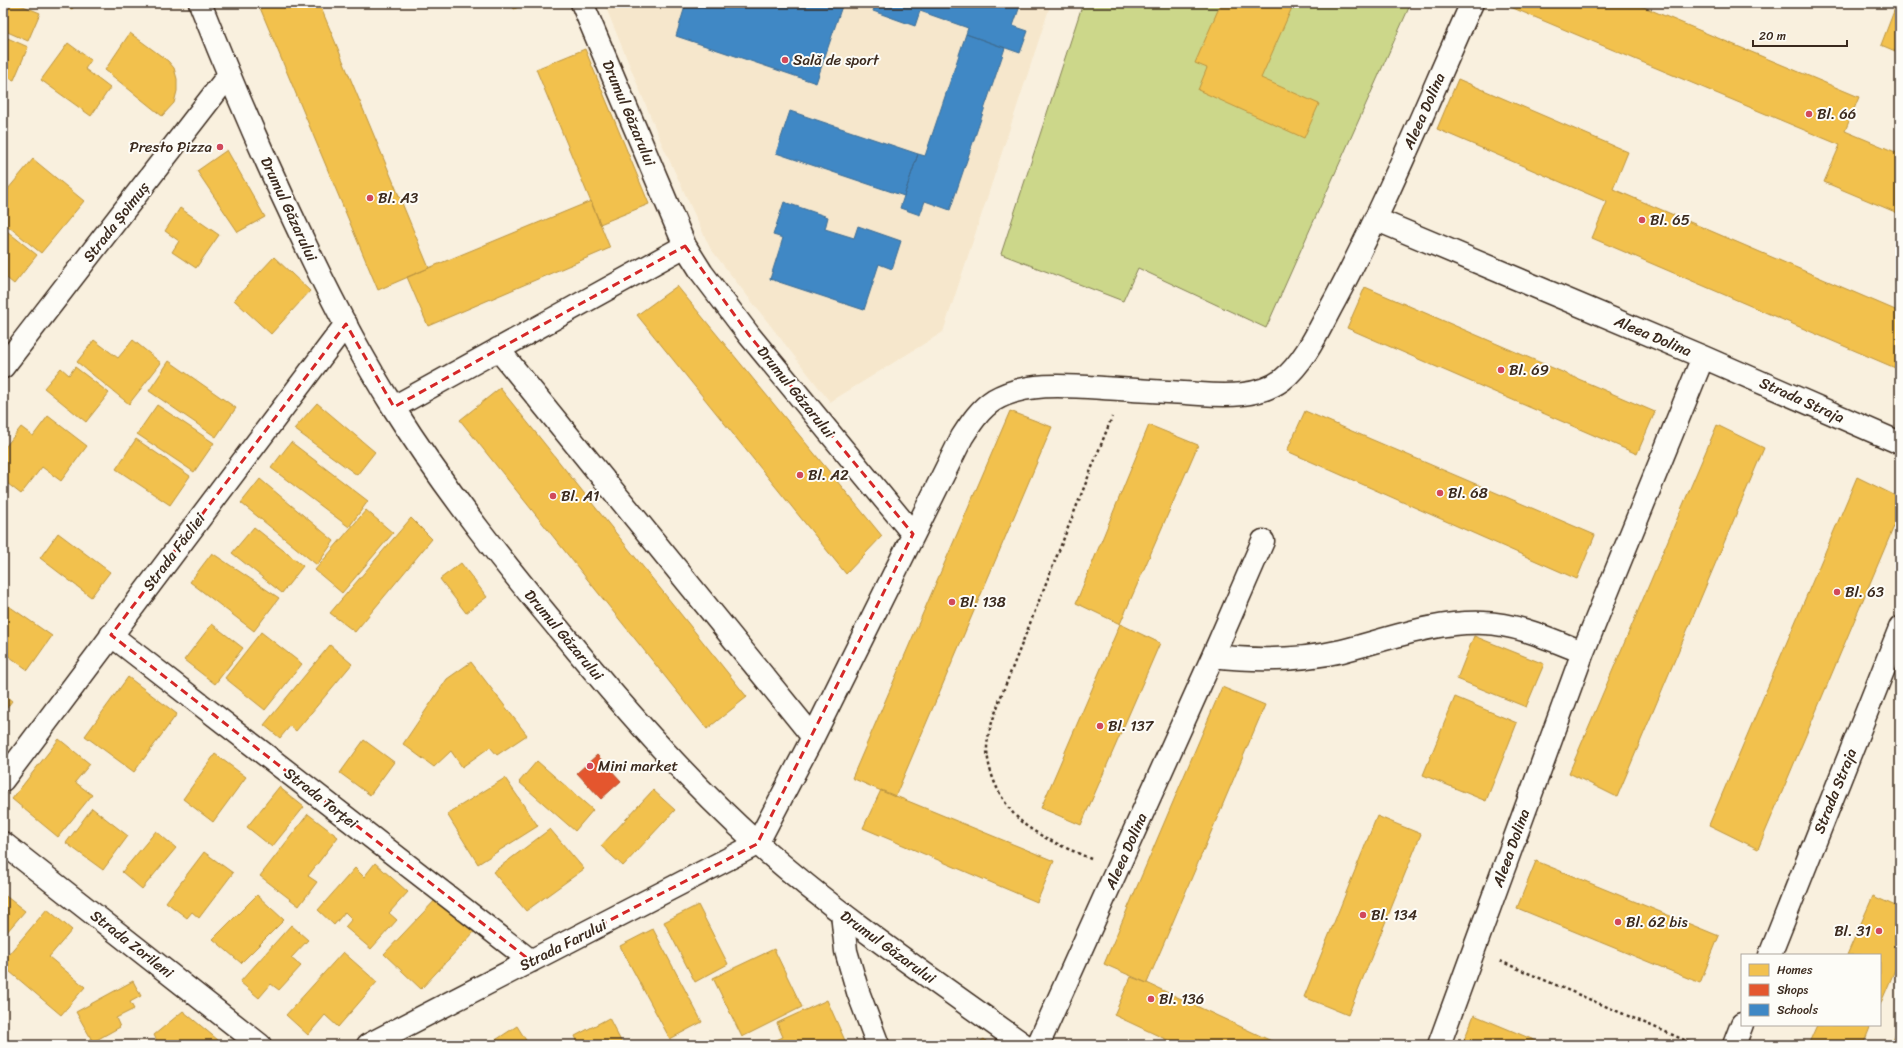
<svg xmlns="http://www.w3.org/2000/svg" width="1903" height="1048" font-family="Sriracha,sans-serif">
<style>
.built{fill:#f6e7cc}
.green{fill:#ccd78a;stroke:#848054}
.homes{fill:#f2c14e;stroke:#bb9440}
.shops{fill:#e4572e;stroke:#b14a29}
.schools{fill:#3f88c5;stroke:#3e6c93}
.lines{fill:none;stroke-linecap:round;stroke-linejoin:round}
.street-casing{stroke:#3b2a1e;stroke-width:25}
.secondary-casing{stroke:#3b2a1e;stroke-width:25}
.path{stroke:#3b2a1e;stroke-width:2.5;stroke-dasharray:3 3;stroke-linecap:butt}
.street{stroke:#fdfcf7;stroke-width:22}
.secondary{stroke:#fdfcf7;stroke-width:22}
.marked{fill:none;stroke:#d62828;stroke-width:3;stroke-dasharray:8 5;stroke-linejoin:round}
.poi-dot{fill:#d1495b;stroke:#fdfcf7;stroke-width:1.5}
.labels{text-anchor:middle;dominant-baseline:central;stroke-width:4;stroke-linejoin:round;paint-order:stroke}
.poi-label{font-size:15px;fill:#3b2a1e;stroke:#fdfcf7;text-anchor:start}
.street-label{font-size:15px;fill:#3b2a1e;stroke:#fdfcf7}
</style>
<rect width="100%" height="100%" fill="#f9f0de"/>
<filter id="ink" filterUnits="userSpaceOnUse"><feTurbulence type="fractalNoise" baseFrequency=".025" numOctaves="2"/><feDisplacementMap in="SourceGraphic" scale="8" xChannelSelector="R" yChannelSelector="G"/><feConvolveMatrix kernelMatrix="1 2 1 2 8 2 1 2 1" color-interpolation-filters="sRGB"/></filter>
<g filter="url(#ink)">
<!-- built -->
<path class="built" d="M604,3H1051L943,332L830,402L710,248L661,142Z"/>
<!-- green -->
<path class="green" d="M1083,3H1411L1266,328L1138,268L1123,301L1001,254Z"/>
<!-- homes -->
<path class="homes" d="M3,3H16L40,13L28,41L3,30Z
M62,3H76L72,9Z
M258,3H319L429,268L378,290Z
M512,3H527L514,9Z
M1221,3H1294L1261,78L1319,104L1304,138L1198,90L1207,68L1195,63Z
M1501,3H1634L1859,97L1845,131L1900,154V214L1824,182L1840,145Z
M1897,3H1900V53L1881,45Z
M130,33L168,61L174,68L177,79V91L174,103L162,116L105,70Z
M3,36L28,47L14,80L3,76Z
M68,43L91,60L85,69L110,88L91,116L41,80Z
M585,49L649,204L600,224L536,69Z
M1458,79L1628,152L1613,189L1900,312V370L1592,238L1607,202L1437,129Z
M227,150L265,217L238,232L197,171Z
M33,159L84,201L41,253L3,222V195Z
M591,201L610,248L428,326L407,277Z
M180,208L219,235L196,268L172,252L179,241L165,231Z
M3,228L37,255L14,284L3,275Z
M274,257L310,291L271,334L234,300Z
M677,286L882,536L846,574L637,315Z
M1365,287L1655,412L1637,454L1347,328Z
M94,340L118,358L133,340L161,363L129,404L77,362Z
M169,361L236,408L216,437L149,391Z
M75,367L109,393L86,422L44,388L61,368L69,375Z
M500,388L747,697L707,729L460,420Z
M317,403L375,452L357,475L294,429Z
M157,405L214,443L194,472L137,434Z
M1010,411L1052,427L895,797L852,778Z
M1305,411L1595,535L1577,579L1287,451Z
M48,416L87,446L61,481L42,467L21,494L3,480V450L21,427L33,436Z
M1149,425L1198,445L1120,624L1076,603Z
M1717,425L1764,448L1617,797L1569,773Z
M136,439L190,476L170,505L116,469Z
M291,442L368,501L349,527L271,468Z
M1857,477L1900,498V512L1758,849L1709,825Z
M260,479L334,541L317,565L241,503Z
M366,510L393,533L342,593L315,570Z
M411,518L432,539L355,632L330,613Z
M254,527L303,566L282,593L232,553Z
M58,533L110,572L91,597L40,558Z
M212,553L279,598L254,631L190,582Z
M461,563L487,597L466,613L440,579Z
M3,602L52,636L28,670L3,652Z
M212,624L243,648L215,684L184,660Z
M1120,624L1160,643L1081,825L1041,808Z
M261,632L302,664L265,710L225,678Z
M1474,636L1544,664L1526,707L1457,679Z
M330,645L352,664L296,731L290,726L280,738L264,725Z
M471,662L527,735L497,755L490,747L462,767L451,751L434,767L403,744L447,679Z
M128,677L177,714L134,772L85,736Z
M1222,687L1265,705L1147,983L1104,964Z
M3,694L12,701L3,713Z
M1455,697L1517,723L1486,801L1423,775Z
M59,739L90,764L75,782L92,795L58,837L12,799Z
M364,740L394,762L370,795L340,773Z
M215,754L246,777L213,822L183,799Z
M537,761L593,810L575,831L519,782Z
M505,778L538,826L478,864L447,814Z
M279,787L304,807L272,847L247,827Z
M653,790L675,810L623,866L601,846Z
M881,790L1054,861L1037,902L863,828Z
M92,808L128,836L103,870L66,843Z
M308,814L338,837L308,876L317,882L299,906L260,876Z
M1377,816L1421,834L1348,1015L1304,997Z
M550,829L584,869L526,911L493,872Z
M156,831L176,848L142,889L122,872Z
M204,852L233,873L199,918L192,912L187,918L166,902Z
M1536,861L1719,936L1700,983L1517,908Z
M375,863L408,892L389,913L397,920L371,949L345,927L352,919L345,912L334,925L318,910L355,868L364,877Z
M3,894L25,911L6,933L3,931Z
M257,895L284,920L241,963L213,939Z
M439,896L476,930L421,989L384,954Z
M1873,896L1900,908V958L1880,1005V955H1847Z
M698,905L728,964L695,982L664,922Z
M47,909L72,930L49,957L85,987L61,1015L3,966V961Z
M291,925L308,940L291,958L301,966L279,990L271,984L259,998L240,982Z
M653,929L702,1022L670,1039L620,946Z
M774,949L802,1007L742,1037L713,978Z
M343,952L377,982L338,1027L325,1015L308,1035L286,1015Z
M1131,977L1147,983L1280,1045H1178L1114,1015Z
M133,981L141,996L130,1002L134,1009L116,1018L120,1027L93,1042L76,1012Z
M827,1000L847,1045H776L774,1041L783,1037L777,1023Z
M183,1011L218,1040L220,1045H159L154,1035Z
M1474,1015L1546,1045H1462Z
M609,1018L623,1045H579L575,1036Z
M1900,1023V1045H1891Z
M1817,1025H1871L1863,1045H1808Z
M517,1026L529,1045H488Z
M984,1039L990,1045H975Z"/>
<!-- shops -->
<path class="shops" d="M597,755L621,781L601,799L577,773Z"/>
<!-- schools -->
<path class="schools" d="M686,3H843L816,83L676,36Z
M876,3H1021L1013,26L1028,31L1020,53L966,34L968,28L920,11L915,26L873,11Z
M966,34L1005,48L950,210L925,201L920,215L900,208L918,154L925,156Z
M790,111L918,154L904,196L776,153Z
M784,202L828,217L825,229L854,238L858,226L901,241L892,269L879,264L864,310L770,279L783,238L773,235Z"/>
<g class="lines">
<!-- street casing -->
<g class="street-casing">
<path id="street" d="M582,3L685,246L702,273L749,335L913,534
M1375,219L1703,357L1900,443
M498,349L813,737
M3,367L228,76
M394,407L685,246
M111,635L531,961
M1213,656C1257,661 1299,661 1342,651C1389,639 1435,621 1484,623C1518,624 1551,640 1583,652
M3,780L346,324
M3,843L260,1045
M842,913L846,951L858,992L878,1045
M1770,955L1900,628
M368,1045L757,844L813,737L962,437C971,423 980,409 994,400C1029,379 1080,387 1119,389C1146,391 1173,392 1200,394C1226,396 1259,397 1282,380C1306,361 1320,327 1335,300C1386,204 1427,103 1472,3
M1038,1045L1213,656L1263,541
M1439,1045L1583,652L1703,357
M1734,1045L1742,1024"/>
</g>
<!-- secondary casing -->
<g class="secondary-casing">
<path id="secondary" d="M200,3C230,79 262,154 297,227C326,289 357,350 393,407C446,491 509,570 573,646C631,716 691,784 758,844C841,918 934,980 1024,1045"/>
</g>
<!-- path -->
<path class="path" d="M1091,859C1069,849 1043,839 1024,824C1003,806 988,776 987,749C987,732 995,715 1000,699L1112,417
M1500,961L1696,1045"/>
<!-- street -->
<use href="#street" class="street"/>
<!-- secondary -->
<use href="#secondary" class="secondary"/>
</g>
</g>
<!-- marked area -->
<path class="marked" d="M685,246L749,335L913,534L757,844L531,961L111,635L346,324L394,407Z"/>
<!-- markers -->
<g class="poi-dot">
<circle cx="785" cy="60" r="4"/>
<circle cx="1809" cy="114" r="4"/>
<circle cx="220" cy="147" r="4"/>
<circle cx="370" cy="198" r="4"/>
<circle cx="1642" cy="220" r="4"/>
<circle cx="1501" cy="370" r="4"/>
<circle cx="800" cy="475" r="4"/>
<circle cx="1440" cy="493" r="4"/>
<circle cx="553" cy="496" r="4"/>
<circle cx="1837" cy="592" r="4"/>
<circle cx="952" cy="602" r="4"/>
<circle cx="1100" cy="726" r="4"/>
<circle cx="590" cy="766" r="4"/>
<circle cx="1363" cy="915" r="4"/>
<circle cx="1618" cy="922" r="4"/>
<circle cx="1879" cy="931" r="4"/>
<circle cx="1151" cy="999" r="4"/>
</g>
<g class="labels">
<!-- poi labels -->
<g class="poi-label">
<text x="793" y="60">Sală de sport</text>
<text x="1817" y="114">Bl. 66</text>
<text x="212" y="147" text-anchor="end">Presto Pizza</text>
<text x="378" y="198">Bl. A3</text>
<text x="1650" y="220">Bl. 65</text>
<text x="1509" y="370">Bl. 69</text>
<text x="808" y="475">Bl. A2</text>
<text x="1448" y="493">Bl. 68</text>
<text x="561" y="496">Bl. A1</text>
<text x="1845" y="592">Bl. 63</text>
<text x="960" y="602">Bl. 138</text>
<text x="1108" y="726">Bl. 137</text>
<text x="598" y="766">Mini market</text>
<text x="1371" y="915">Bl. 134</text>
<text x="1626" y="922">Bl. 62 bis</text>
<text x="1871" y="931" text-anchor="end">Bl. 31</text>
<text x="1159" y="999">Bl. 136</text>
</g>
<!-- street labels -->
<g class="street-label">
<text transform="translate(1424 111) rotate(-66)">Aleea Dolina</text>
<text transform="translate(629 113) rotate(67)">Drumul Găzarului</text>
<text transform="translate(289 209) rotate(65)">Drumul Găzarului</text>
<text transform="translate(116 222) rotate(-52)">Strada Șoimuș</text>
<text transform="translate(1653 336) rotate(23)">Aleea Dolina</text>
<text transform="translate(796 392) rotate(51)">Drumul Găzarului</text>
<text transform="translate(1802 400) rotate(24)">Strada Straja</text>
<text transform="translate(174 552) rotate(-53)">Strada Făcliei</text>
<text transform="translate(564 635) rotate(50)">Drumul Găzarului</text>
<text transform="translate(1835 791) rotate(-68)">Strada Straja</text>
<text transform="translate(321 798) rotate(38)">Strada Torței</text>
<text transform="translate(1511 848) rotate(-70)">Aleea Dolina</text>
<text transform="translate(1126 851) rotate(-66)">Aleea Dolina</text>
<text transform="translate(132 944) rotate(38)">Strada Zorileni</text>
<text transform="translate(563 945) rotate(-27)">Strada Farului</text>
<text transform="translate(888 947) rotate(36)">Drumul Găzarului</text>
</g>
</g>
<!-- margin -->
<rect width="1903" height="1048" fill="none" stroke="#fdfcf7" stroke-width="16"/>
<rect x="8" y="8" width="1887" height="1032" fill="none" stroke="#3b2a1e" stroke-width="1.5" filter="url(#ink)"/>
<!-- legend -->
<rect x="1741" y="954" width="140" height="72" fill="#fdfcf7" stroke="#afa8a0"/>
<rect x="1749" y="964" width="20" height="12" fill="#f2c14e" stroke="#afa8a0"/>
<text x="1777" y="974" font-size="12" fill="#3b2a1e">Homes</text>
<rect x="1749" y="984" width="20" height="12" fill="#e4572e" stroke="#afa8a0"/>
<text x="1777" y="994" font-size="12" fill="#3b2a1e">Shops</text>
<rect x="1749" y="1004" width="20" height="12" fill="#3f88c5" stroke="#afa8a0"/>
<text x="1777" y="1014" font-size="12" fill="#3b2a1e">Schools</text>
<!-- scale -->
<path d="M1753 40v6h94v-6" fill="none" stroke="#3b2a1e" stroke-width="2"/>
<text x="1759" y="40" font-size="12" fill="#3b2a1e" stroke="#fdfcf7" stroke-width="3" paint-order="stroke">20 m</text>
</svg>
